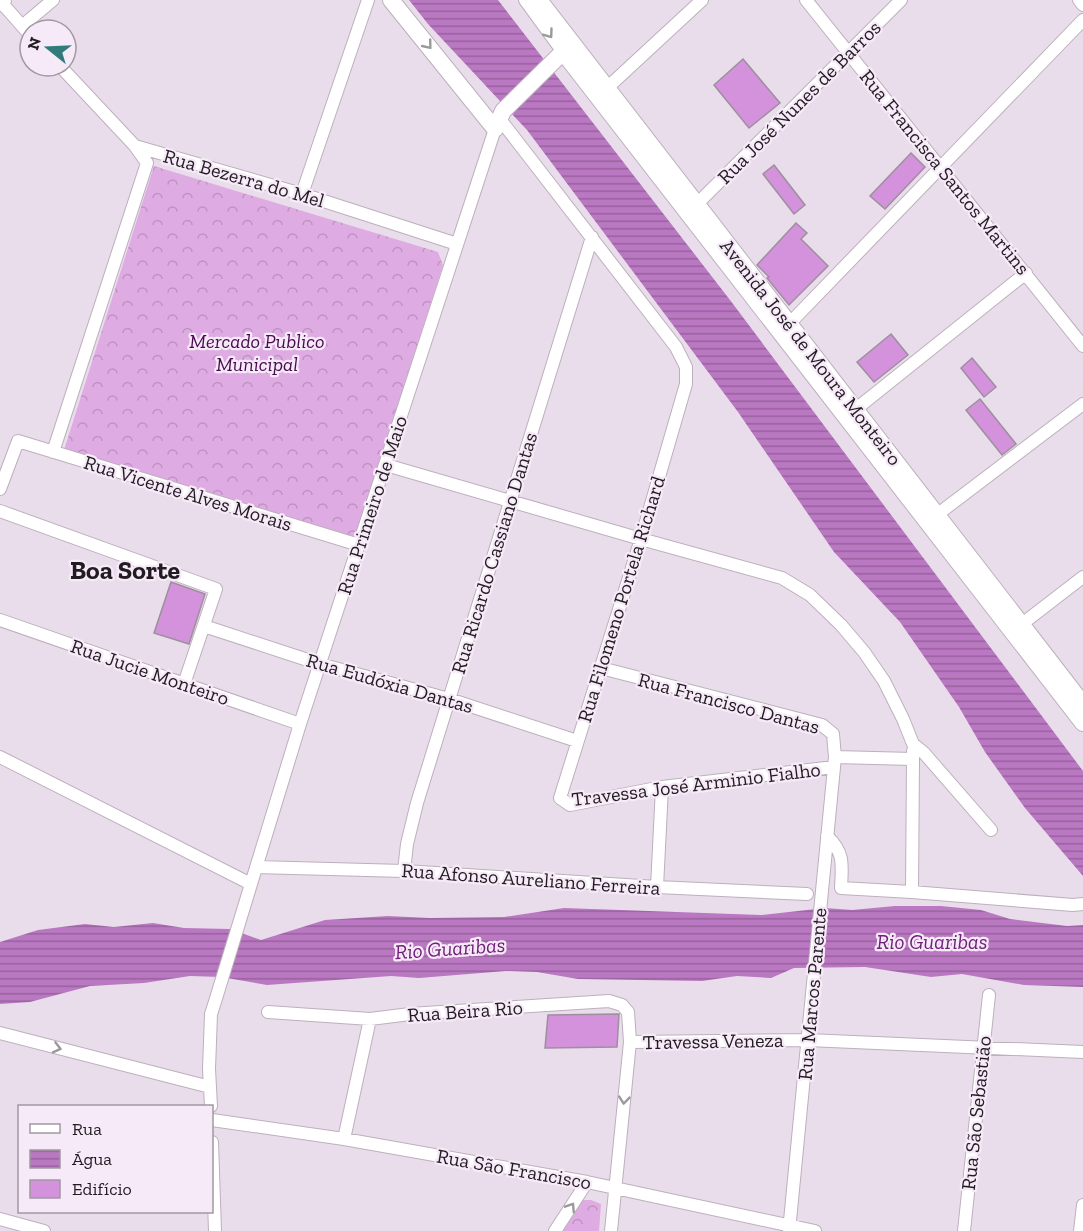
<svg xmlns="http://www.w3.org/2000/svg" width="1083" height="1231" font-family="'Zilla Slab',serif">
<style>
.forest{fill:url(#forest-crowns)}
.water{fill:url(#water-rules)}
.building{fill:#d491dc;stroke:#9c909d;stroke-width:1.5}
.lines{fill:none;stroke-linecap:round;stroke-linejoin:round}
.minor-casing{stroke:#bcb0bd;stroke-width:14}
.major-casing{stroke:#bcb0bd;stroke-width:18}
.minor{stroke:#fff;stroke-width:12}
.major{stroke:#fff;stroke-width:16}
.oneway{stroke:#9b999b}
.labels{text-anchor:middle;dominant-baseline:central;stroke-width:4.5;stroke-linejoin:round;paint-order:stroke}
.street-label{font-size:20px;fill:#211c21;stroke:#f7eaf8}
.park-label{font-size:20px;font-style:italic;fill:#490a50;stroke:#f7eaf8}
.water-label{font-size:21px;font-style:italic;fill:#70207a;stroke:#f7eaf8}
.district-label{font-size:26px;font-weight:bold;fill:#211c21;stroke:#f7eaf8}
</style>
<defs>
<pattern id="forest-crowns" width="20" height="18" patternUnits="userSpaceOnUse" patternTransform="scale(1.5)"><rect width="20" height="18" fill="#deabe3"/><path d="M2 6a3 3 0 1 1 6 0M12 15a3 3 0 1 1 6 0" fill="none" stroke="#be93c2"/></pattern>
<pattern id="water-rules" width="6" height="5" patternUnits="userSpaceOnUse" patternTransform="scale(1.5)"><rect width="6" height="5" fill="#ba78c2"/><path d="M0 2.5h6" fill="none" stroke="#97629d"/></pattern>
</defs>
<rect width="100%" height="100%" fill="#eaddeb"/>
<!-- forest -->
<path class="forest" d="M154,166L438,252L443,265L355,537L64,450Z
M582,1200H591L601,1204L599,1231H563Z"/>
<!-- water -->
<path class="water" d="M409,0H498L730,300L1083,771V876L1025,808L985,752L959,707L900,622L834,552L738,412L527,130L428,24Z
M895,906H941L981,910L1010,919L1067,926L1083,925V987L1024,985L962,974L931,977L865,967L794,968L771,978L737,976L702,981L578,979L537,972L506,971L419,978L391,976L267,985L221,977L190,976L144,983L90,986L30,1002L0,1004V942L38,930L85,924L114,927L153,923L184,928L230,929L261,940L325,920L388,916L430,918L504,917L564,908L761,915L825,908L852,910Z"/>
<!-- building -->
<path class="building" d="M743,59L780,103L749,128L714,85Z
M911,153L925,167L885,209L870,196Z
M774,165L805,205L794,214L763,174Z
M796,223L807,233L801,239L828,266L789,305L767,278L769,277L757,265Z
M891,334L908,355L874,382L857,362Z
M972,358L996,387L984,397L961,368Z
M980,399L1016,444L1002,455L966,410Z
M171,582L205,594L189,644L154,633Z
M619,1014L617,1047L545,1048L548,1015Z"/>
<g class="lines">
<!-- minor casing -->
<g class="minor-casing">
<path id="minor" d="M525,0L563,52
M806,0L1083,346
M1079,0L1083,5
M1,2L30,35
M22,26L53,0
M60,66L135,146L302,194L457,244
M607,88L702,0
M499,118L676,347L686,367V384L641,539L560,798L570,805L662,787L834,767
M302,194L368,0
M697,204L901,0
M789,324L1083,20
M856,409L1026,273
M53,452L147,163L135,146
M386,465L641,539L782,578L810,595L841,625L864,652L884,681L903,719L913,744L924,753L991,830
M0,489L18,441L359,545
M0,511L216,589L184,684
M938,514L1083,404
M0,620L300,724
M1022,624L1083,577
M204,626L320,664L449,699L577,741
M601,668L822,725L833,734L835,757L789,1231
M0,757L251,884
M835,757L913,759V751
M827,836C845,853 842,865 841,888L912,892L1073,905L1083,904
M256,867L404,871L657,887L807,894
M404,871L407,844L417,803L592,237
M657,887L662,787
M912,892L913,759
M268,1012L370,1019L410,1014L609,1001L622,1005L628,1012L630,1042L611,1231
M0,1033L210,1087
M630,1042L808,1040L1083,1052
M211,1106L209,1069L211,1014L214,1005L300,724L495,129
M212,1120L344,1139L587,1182L815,1231
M344,1139L370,1019
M212,1142L215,1231
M0,1219L44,1231
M555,1231L587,1182
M964,1231L989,995
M1080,1231L1083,1205"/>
</g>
<!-- major casing -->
<g class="major-casing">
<path id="major" d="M391,0L495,129L503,111L569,46
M539,0L1083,704
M0,3L3,0
M563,52L1083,723"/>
</g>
<!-- minor -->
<use href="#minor" class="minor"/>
<!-- major -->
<use href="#major" class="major"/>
</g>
<!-- one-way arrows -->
<defs><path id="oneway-chevron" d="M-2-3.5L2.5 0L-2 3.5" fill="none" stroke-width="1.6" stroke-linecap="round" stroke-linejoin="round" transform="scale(1.5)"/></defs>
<g class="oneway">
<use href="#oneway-chevron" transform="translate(549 34) rotate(54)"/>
<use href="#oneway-chevron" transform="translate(428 45) rotate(51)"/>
<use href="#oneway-chevron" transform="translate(57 1048) rotate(14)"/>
<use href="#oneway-chevron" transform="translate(624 1100) rotate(96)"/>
<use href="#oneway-chevron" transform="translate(571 1207) rotate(-57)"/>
</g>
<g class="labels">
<!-- street labels -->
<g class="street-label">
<text transform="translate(799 102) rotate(-45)">Rua José Nunes de Barros</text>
<text transform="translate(945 172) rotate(51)">Rua Francisca Santos Martins</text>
<text transform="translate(244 178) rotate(16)">Rua Bezerra do Mel</text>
<text transform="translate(811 352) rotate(52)">Avenida José de Moura Monteiro</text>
<text transform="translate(188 493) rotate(17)">Rua Vicente Alves Morais</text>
<text transform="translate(372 505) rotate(-72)">Rua Primeiro de Maio</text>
<text transform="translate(494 553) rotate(-73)">Rua Ricardo Cassiano Dantas</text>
<text transform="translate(621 599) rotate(-73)">Rua Filomeno Portela Richard</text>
<text transform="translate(150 672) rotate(19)">Rua Jucie Monteiro</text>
<text transform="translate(390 683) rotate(16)">Rua Eudóxia Dantas</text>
<text transform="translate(729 703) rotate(15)">Rua Francisco Dantas</text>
<text transform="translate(696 784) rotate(-7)">Travessa José Arminio Fialho</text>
<text transform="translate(531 879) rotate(4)">Rua Afonso Aureliano Ferreira</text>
<text transform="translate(812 994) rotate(-85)">Rua Marcos Parente</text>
<text transform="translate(465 1011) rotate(-4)">Rua Beira Rio</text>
<text transform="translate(713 1041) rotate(-1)">Travessa Veneza</text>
<text transform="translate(976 1113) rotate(-84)">Rua São Sebastião</text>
<text transform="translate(514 1169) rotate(10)">Rua São Francisco</text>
</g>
<!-- park labels -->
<g class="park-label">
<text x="257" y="341">Mercado Publico<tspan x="257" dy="23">Municipal</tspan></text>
</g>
<!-- water labels -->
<g class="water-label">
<text x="932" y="941">Rio Guaribas</text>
<text transform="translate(450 948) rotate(-4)">Rio Guaribas</text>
</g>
<!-- district labels -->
<g class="district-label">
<text x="125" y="570">Boa Sorte</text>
</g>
</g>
<!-- legend -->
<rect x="18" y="1105" width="195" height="108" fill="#f7eaf8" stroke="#a198a2" stroke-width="1.5"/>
<rect x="30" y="1124" width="30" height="9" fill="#ffffff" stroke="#a198a2" stroke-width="1.5"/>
<text x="72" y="1135" font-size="18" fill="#211c21">Rua</text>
<rect x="30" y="1150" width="30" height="18" fill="url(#water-rules)" stroke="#a198a2" stroke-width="1.5"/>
<text x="72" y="1165" font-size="18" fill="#211c21">Água</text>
<rect x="30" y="1180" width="30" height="18" fill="#d491dc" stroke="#a198a2" stroke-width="1.5"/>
<text x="72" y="1195" font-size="18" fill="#211c21">Edifício</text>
<!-- north arrow -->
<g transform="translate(48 48) rotate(288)"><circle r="28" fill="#f7eaf8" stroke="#a198a2" stroke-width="1.5"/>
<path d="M0-4.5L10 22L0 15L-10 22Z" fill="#327b7b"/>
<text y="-9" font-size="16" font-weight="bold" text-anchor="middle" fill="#211c21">N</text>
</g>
</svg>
